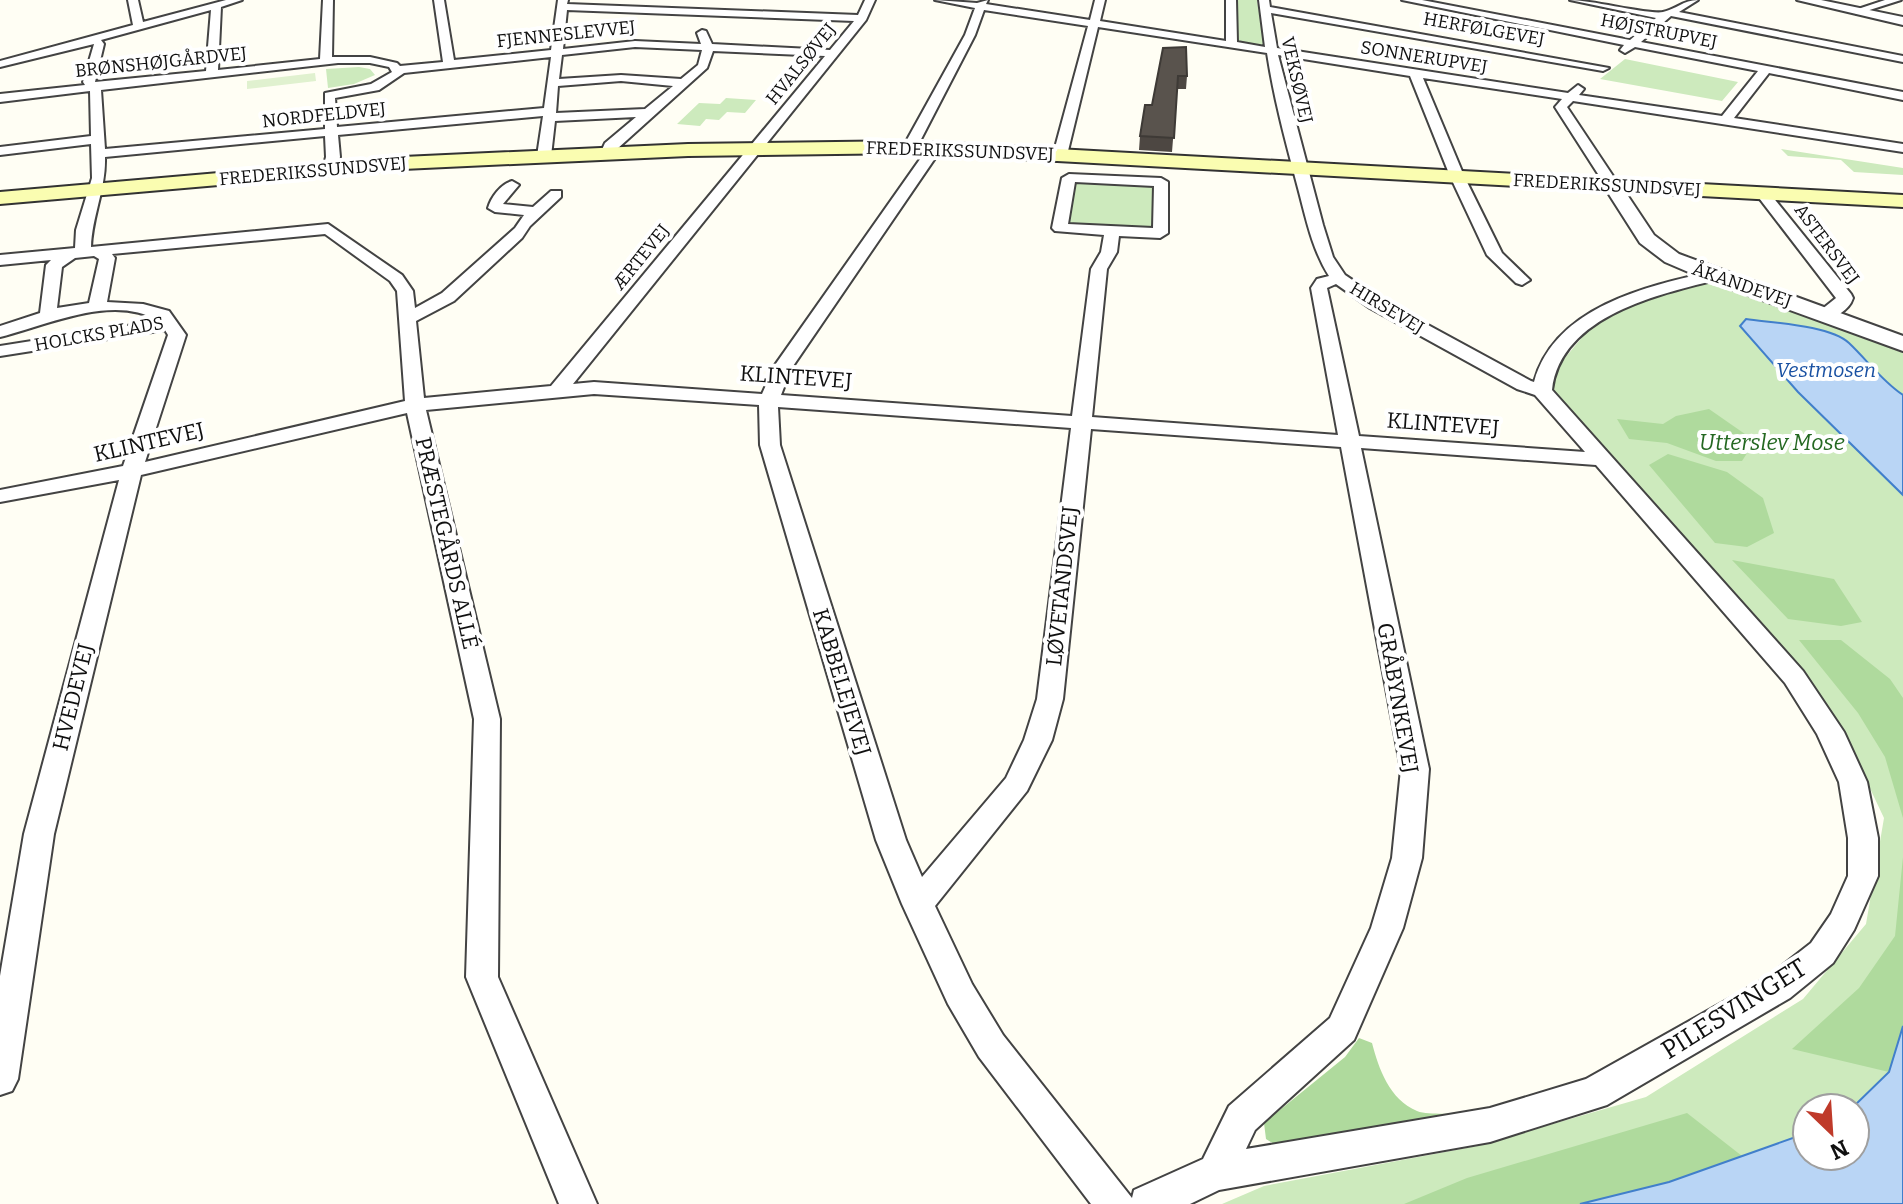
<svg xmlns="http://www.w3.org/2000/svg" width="1903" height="1204" font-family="Bitter,serif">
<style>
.green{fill:#cdeabd;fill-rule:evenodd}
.forest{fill:#afda9d}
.pitch{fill:#e0f1cf}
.water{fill:#b9d5f5;stroke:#417fcb;stroke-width:2}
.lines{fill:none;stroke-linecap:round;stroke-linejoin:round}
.minor-casing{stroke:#434343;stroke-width:4}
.tertiary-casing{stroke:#434343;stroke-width:4}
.secondary-casing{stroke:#323232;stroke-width:4}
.minor{fill:#fff;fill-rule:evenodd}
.tertiary{fill:#fff;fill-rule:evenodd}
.secondary{fill:#fafdb1;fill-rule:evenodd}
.wall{fill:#4d4742}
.building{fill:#59534d;stroke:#3e3a36;stroke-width:2}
.labels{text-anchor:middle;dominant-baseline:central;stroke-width:8;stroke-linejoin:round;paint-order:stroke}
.far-street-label{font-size:18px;fill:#101010;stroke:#fff}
.far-water-label{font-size:20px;font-style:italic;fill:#1a51a2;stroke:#fff}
.street-label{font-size:22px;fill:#101010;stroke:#fff}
.park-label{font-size:22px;font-style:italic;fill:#246821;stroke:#fff}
.near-street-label{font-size:26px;fill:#101010;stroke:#fff}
</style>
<rect width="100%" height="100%" fill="#fffef4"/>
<!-- green -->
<path class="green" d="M1235,0H1257L1265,48L1239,45Z
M1625,59L1738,82L1722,101L1600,79Z
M359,67L370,69L375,75L354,84L328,88L326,69Z
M726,98L756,100L745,113L727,112L719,120L706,119L700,126L677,124L699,103L720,104Z
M1781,149L1903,168V175L1854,172L1841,160L1788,156Z
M1072,180L1158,185L1155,231L1069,226Z
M1706,283L1831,323L1903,353V1204H1222L1264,1186L1477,1146L1646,1097L1803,999L1866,924L1884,818L1841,727L1783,647L1554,398V371L1594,323L1635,301ZM1807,1108H1855V1156H1807Z"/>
<!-- forest -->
<path class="forest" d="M1709,409L1755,441L1742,461H1716L1667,443L1629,439L1617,419L1663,424L1676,416Z
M1668,454L1727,472L1763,498L1774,533L1747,547L1715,543L1649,465Z
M1732,560L1834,579L1862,622L1841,626L1788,619Z
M1799,640H1841L1890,679L1903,698V818L1885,757L1858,713Z
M1903,857V1026L1889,1072L1792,1049L1859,988L1895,936Z
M1359,1038L1372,1043C1379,1069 1389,1099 1417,1111C1427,1115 1444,1113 1455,1114L1280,1148L1266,1139L1264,1123L1345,1057Z
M1687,1113L1742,1156L1669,1182L1580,1204H1404L1467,1178Z"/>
<!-- pitch -->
<path class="pitch" d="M315,73L316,81L247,89V81Z"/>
<!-- water -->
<path class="water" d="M1746,319C1772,323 1829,325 1849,343C1867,360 1882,381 1903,395V495L1798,392L1740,326Z
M1903,1026V1204H1580L1669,1182L1807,1133V1156H1855V1108H1852L1889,1072Z"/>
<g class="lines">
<!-- minor casing -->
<g class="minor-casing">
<path id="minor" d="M128,0H138L143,22L226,0H242L221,7L218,70L320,59L323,0H333L332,57H370L397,63L400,66L443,62L434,0H444L454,60L551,50L558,0H568L567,4L858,15L865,0H875L866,20L573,384L594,382L762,394L775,365L930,145L935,144L942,148L791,369L781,395L1072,416L1091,269L1101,252L1104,235L1055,231L1052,228L1062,178L1069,174L1161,178L1168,182V233L1160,238L1119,236L1117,252L1107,269L1092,417L1338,435L1311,288L1317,279L1329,276C1312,249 1306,218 1298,188C1286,143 1274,99 1267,53L1098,27L1067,155L1060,159L1053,155L1088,26L984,10L975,35L917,147L910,151L903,147L965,35L975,8L935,0L977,3L988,0L986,4L1090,20L1095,0H1105L1100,21L1226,41V0H1236L1237,42L1265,47L1259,0H1269L1270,7L1609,68L1603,71L1271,13L1277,48L1568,93L1578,85L1584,89L1579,95L1722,116L1758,71L1635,47L1625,53L1620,50L1624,45L1402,0H1422L1630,40L1656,18L1570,0C1592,0 1650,15 1663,12C1677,9 1683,0 1698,0L1679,12L1903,56V62L1671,16L1641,42L1903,92V100L1769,73L1734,118L1903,144V152L1573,101L1567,107L1619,185L1612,189L1607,188L1555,107L1562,99L1423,78L1464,176L1502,253L1530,280L1522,285L1516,283L1487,255L1450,176L1410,76L1278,55L1323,225L1333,257L1345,275L1382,300L1531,381L1534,382C1555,306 1648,286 1714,271L1722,276L1720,279C1660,294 1561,315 1552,390L1803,671L1844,732L1867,782L1878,838V876L1854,930L1833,963L1790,998L1607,1105L1490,1142L1219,1190L1190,1204H1091L979,1057L948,1004L902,904L876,840L760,445L759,405L594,394L426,410L500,719L498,977L597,1204H559L466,977L474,719L407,413L141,475L54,834L18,1079L12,1091L0,1095V976L24,834L119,480L0,502V490L123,466L168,335L165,330L0,356V346L158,321C114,293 45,326 0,337V326L40,313L46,265L51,260L0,265V255L75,248L76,230L92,178L91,144L0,155V147L91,136L90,91L0,102V94L85,85L83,82L94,44L0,67V61L133,25ZM211,10L206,71L95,82L104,44L101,40ZM567,10L854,21L830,50L712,44L706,31L702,30L697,33L701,44L635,41L563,49ZM635,47L702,50L698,65L681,79L621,75L559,79L562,55ZM713,51L825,56L551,386L424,398L416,321L454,301L522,238L530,226L561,197V191H551L533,207L503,204L519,185L512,181C501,184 491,197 488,208L495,212L524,215L515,228L442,293L415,308L413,291L402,275L328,224L91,247C92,216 106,189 105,157L325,136L326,157L323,168L330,172L337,168L340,157L338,135L543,116L537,156L544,160L551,156L555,121L636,117L605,143L600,154L607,158L707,68ZM551,57L544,108L337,127L335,98L379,90L404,73ZM338,63H370L389,67L392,72L371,84L325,93V129L105,149L101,90ZM621,81L673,86L645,109L556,113L558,86ZM1075,182L1154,186L1153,228L1068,224ZM325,234L390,281L397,291L405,401L145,462L186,335L169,311L143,304L107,302L115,258L112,254ZM94,256L99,259L89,303L57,308L62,267L75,258ZM1336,284L1370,308L1517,389L1535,395L1585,452L1359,436L1327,288ZM778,407L1071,428L1037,699L1024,740L1006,778L922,877L906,840L780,445ZM1091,429L1341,447L1401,769L1392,858L1371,928L1330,1018L1229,1106L1203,1159L1134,1190L1132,1198L1003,1035L972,984L935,906L1027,791L1052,740L1063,699ZM1361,448L1596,465L1785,683L1817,734L1839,782L1848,838V876L1831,914L1811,943L1766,978L1586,1079L1490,1108L1246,1149L1255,1130L1354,1040L1403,928L1422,858L1429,769Z
M1885,0H1901L1857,14L1852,11Z
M1763,190L1768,191L1851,294L1853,298C1849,311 1832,321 1819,318L1816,314L1836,298L1756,194Z"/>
</g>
<!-- tertiary casing -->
<g class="tertiary-casing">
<path id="tertiary" d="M1797,0H1821L1903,17V25Z
M1612,180L1618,181L1654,235L1679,254L1903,336V351L1707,280L1665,262L1640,243L1603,185Z"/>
</g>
<!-- secondary casing -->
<g class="secondary-casing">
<path id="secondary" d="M910,141L1903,195V207L910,153L688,156L403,169L0,204V192L403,157L688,144Z"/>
</g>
<!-- minor -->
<use href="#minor" class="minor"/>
<!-- tertiary -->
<use href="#tertiary" class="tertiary"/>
<!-- secondary -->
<use href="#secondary" class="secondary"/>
</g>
<!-- wall -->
<path class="wall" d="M1163,48L1187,76L1186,89H1177L1172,152L1139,150L1140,136L1152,105Z"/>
<!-- building -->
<path class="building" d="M1186,47L1187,76H1178L1174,138L1140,136L1145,105H1152L1163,48Z"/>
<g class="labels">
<!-- far-street labels -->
<g class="far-street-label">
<text transform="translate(1484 29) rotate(10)">HERFØLGEVEJ</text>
<text transform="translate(1659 31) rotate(11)">HØJSTRUPVEJ</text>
<text transform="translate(566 34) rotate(-6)">FJENNESLEVVEJ</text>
<text transform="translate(1424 57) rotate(9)">SONNERUPVEJ</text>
<text transform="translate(161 62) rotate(-6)">BRØNSHØJGÅRDVEJ</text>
<text transform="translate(801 64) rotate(-51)">HVALSØVEJ</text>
<text transform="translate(1297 80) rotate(77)">VEKSØVEJ</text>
<text transform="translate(324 115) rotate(-6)">NORDFELDVEJ</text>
<text transform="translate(960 151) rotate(2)">FREDERIKSSUNDSVEJ</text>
<text transform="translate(313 171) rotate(-5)">FREDERIKSSUNDSVEJ</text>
<text transform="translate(1607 185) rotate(3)">FREDERIKSSUNDSVEJ</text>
<text transform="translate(1827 244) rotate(53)">ASTERSVEJ</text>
<text transform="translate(641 257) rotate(-51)">ÆRTEVEJ</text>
<text transform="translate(1742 285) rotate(19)">ÅKANDEVEJ</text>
<text transform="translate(1387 308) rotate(31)">HIRSEVEJ</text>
<text transform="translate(99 334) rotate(-10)">HOLCKS PLADS</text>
</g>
<!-- far-water labels -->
<g class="far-water-label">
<text x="1826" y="370">Vestmosen</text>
</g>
<!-- street labels -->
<g class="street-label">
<text transform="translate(796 377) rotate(4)">KLINTEVEJ</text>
<text transform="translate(1443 424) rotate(4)">KLINTEVEJ</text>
<text transform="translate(149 442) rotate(-13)">KLINTEVEJ</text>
<text transform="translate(447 543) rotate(77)">PRÆSTEGÅRDS ALLÉ</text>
<text transform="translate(1062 586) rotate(-84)">LØVETANDSVEJ</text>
<text transform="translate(842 682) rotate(73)">KABBELEJEVEJ</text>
<text transform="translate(73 697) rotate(-76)">HVEDEVEJ</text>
<text transform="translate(1398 698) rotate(80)">GRÅBYNKEVEJ</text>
</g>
<!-- park labels -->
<g class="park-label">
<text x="1772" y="442">Utterslev Mose</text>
</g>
<!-- near-street labels -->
<g class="near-street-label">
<text transform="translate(1734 1009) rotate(-32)">PILESVINGET</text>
</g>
</g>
<!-- north arrow -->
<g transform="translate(1831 1132) rotate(155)"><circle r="38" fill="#ffffff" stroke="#9f9f9f" stroke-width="2"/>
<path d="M0-6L14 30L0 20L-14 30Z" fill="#bf3a2a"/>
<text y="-12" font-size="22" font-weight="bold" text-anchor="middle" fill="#101010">N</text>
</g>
</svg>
